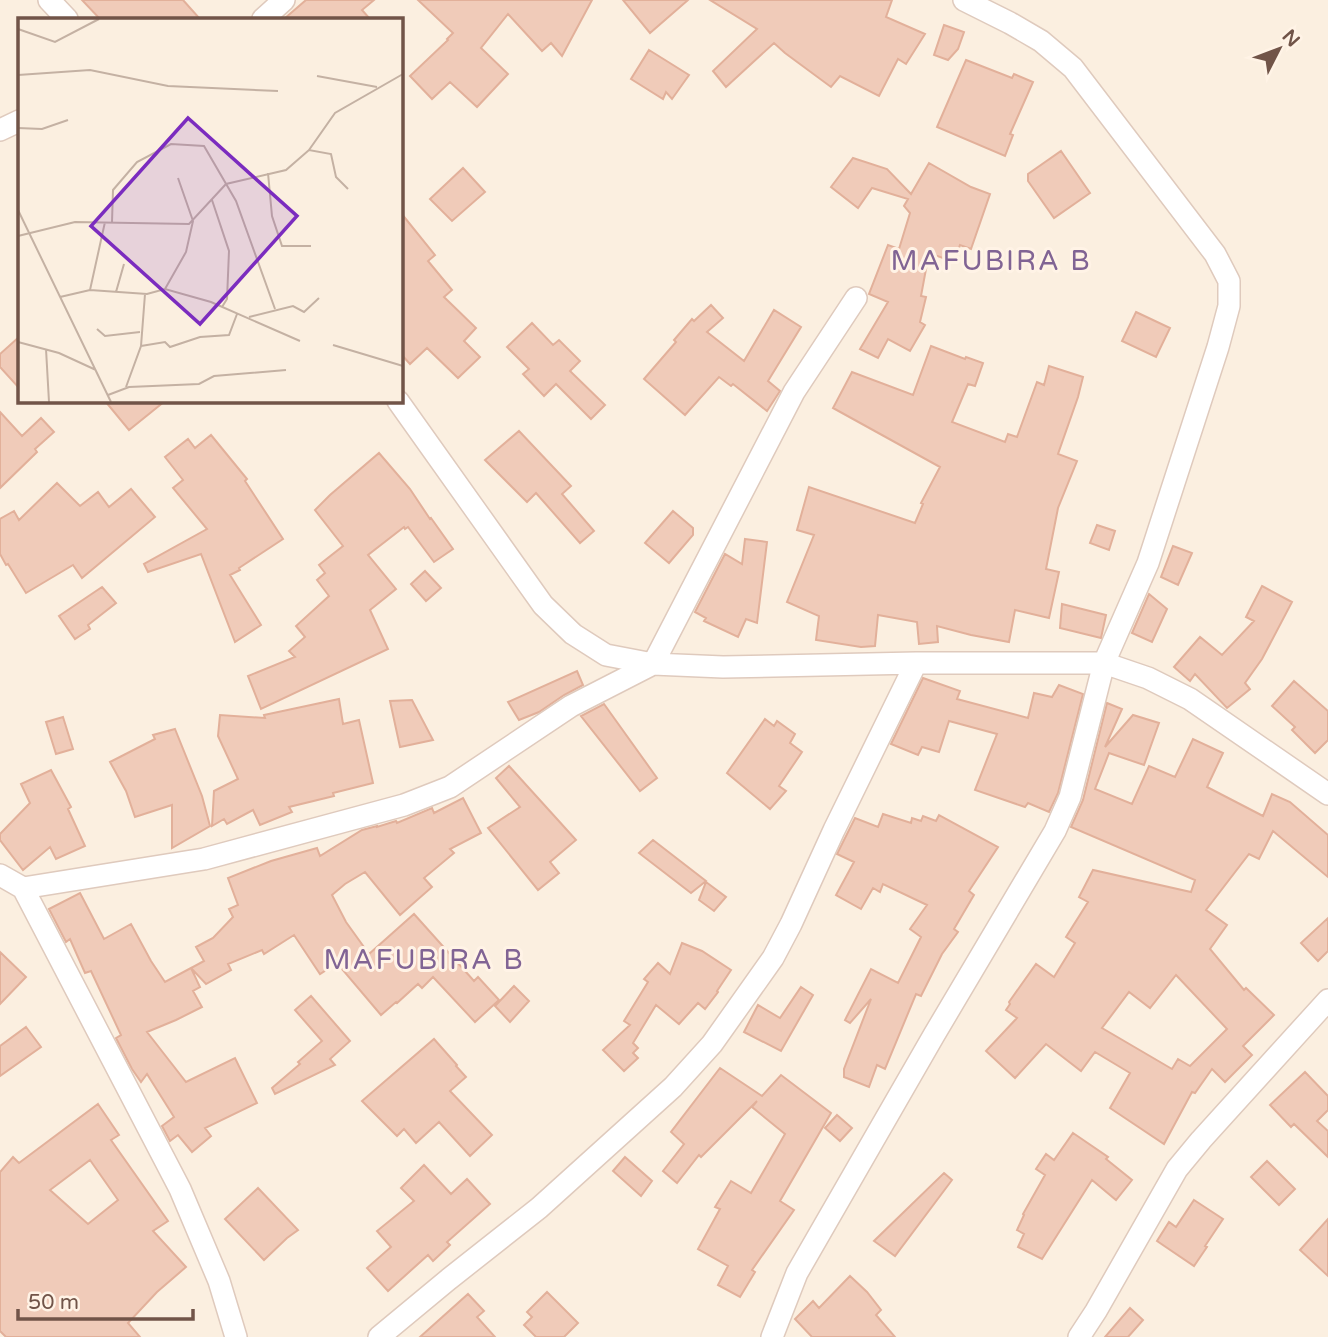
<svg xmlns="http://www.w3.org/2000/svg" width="1328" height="1337" font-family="'Varela Round',sans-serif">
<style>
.building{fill:#f0cbb9;stroke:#e2b09a;stroke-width:2;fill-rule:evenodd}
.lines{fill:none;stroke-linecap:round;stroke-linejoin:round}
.minor-casing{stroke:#dfcabd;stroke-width:24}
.minor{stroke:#fff;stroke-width:21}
.labels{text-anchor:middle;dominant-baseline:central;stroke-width:6;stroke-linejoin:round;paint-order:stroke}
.quarter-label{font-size:28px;letter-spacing:2px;fill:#816494;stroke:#fff3e6}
.inset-road{fill:none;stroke:#c4b1a3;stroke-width:2}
.view{fill:#7b2cbf;fill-opacity:0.15;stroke:#7b2cbf;stroke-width:3.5}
.inset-edge{fill:none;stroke:#715448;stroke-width:3.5}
</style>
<rect width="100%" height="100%" fill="#fbefe0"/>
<!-- building -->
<path class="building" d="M82,0H183L200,19H100Z
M306,0H374L362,10L370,19H284Z
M418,0H592L562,56L551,43L542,51L508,14L481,48L508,74L477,107L450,82L432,99L410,76L448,40L447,39L453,33Z
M623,0H688L650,33Z
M710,0H892L886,17L925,34L906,64L898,59L879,96L840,76L831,87L785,53L774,43L726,87L713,71L757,29Z
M944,25L964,32L958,49L948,60L934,55Z
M649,50L689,75L672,99L666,92L663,99L631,79Z
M966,60L1012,78L1014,74L1033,82L1010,134L1013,135L1005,156L937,127Z
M1061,151L1090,193L1054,218L1028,181V174Z
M853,158L887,169L911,194L929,163L971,187L990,194L971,249L960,245L954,262L929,253L921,296L926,297L920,322L925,325L910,351L888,339L878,358L860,349L888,302L869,294L888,245L899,249L910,213L904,206L908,199L872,188L858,208L831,187Z
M463,168L485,192L452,221L430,199Z
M401,213L435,255L428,261L452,290L444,297L476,328L464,341L480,357L458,378L427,348L410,364L401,354Z
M711,305L723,318L707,332L744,361L774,310L801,327L768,381L780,391L767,411L733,384L731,386L719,377L685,415L644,379L676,342L674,340L692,319L694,321Z
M1136,312L1170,328L1156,357L1122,341Z
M532,323L553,345L559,340L580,361L570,371L605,405L591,419L556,384L544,396L523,374L529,369L507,347Z
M19,337V388L0,367V354Z
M931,346L965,359L966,357L983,363L975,386L968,384L952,422L1005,442L1008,434L1017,437L1037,382L1044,385L1049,366L1083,377L1078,397L1058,454L1077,461L1058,508L1046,569L1059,572L1049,618L1015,610L1009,642L971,635L937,626L938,642L919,644L917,622L878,615L875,646L861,647L816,640L819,616L787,602L814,535L797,530L809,487L915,523L923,504L921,503L940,467L833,408L852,372L913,395Z
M105,401H165L129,430Z
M0,412L22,436L41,418L54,432L35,449L37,452L0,488Z
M519,431L571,486L562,494L594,531L580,543L536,493L527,502L485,460Z
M211,435L247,479L245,481L283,539L239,568L240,570L230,575L261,625L235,642L201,554L148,572L144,564L207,529L173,488L183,480L165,457L188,439L195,448Z
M379,453L410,489L430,519L431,518L453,549L434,562L408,527L405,529L404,527L368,555L396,589L370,610L388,649L261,709L248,676L295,657L289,651L305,637L296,626L329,596L317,580L325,573L319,565L343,546L315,510L330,495Z
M57,483L80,506L98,492L109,507L131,489L155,517L82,578L73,565L26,593L8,564L6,565L0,554V519L14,511L19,520Z
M673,511L693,528V535L669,563L645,543Z
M1097,525L1115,531L1109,550L1090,543Z
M745,539L767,542L757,623L746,619L738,637L704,621L706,618L695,612L725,554L742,564Z
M1173,546L1192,553L1178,585L1161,577Z
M425,571L441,588L426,601L411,584Z
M1262,586L1292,602L1262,659L1245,683L1250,689L1227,708L1195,674L1190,681L1174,667L1200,637L1222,655L1254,621L1246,617Z
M102,587L116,603L88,625L90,629L75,639L59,616Z
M1149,594L1167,609L1152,642L1132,633Z
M1062,604L1106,615L1101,638L1060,628Z
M577,671L583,685L564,695L539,712L519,720L508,702Z
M923,678L960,691L957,699L1028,718L1034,693L1052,697L1059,685L1083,694L1058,793L1049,812L1028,803L1025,807L975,790L997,734L949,721L939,752L922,747L918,755L891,744Z
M1294,681L1328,711V740L1315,753L1292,730L1295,727L1272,706Z
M339,699L343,724L359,720L373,783L333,793L334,796L289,807L292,812L260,825L253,810L227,824L224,819L212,826L214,791L238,779L218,736L220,715L265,718L264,715Z
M412,700L433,740L400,747L390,701Z
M1107,703L1122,709L1105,747L1133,715L1159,723L1144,765L1109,753L1095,789L1132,804L1149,766L1175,777L1193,739L1223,753L1207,787L1263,816L1272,794L1290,802L1328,835V877L1273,831L1259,859L1249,854L1206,910L1227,925L1210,949L1244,990L1246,988L1274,1015L1243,1046L1252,1055L1225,1082L1212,1069L1195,1093L1192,1092L1164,1144L1110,1108L1130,1073L1095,1052L1081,1071L1046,1044L1015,1078L986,1051L1017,1018L1006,1010L1010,1004L1009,1002L1036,964L1054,977L1075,943L1066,937L1088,902L1079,897L1093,870L1191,892L1195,880L1071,827L1083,800ZM1176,975L1227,1029L1190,1066L1178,1059L1172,1069L1102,1028L1129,992L1150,1008Z
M604,704L657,778L640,791L581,716Z
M63,717L73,749L56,754L46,722Z
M765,719L774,726L777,721L795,734L790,743L802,752L779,786L786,791L770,809L727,773Z
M175,729L202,796L210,826L172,848V805L135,817L126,791L110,762L155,739L153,735Z
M509,766L576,840L550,862L559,873L538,890L488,828L520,807L496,778Z
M51,770L71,807L68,809L85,846L56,859L50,847L23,870L0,840V834L30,803L21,784Z
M463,798L481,833L450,849L454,853L424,878L432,887L400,915L365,872L345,884L332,895L346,922L369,954L414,914L474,981L478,977L499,1000L475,1022L433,977L422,988L418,984L397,1003L396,1002L381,1015L337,963L320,974L294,935L264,954L262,950L228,964L231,970L206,984L191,968L204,961L196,947L213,938L233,917L229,909L238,905L228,878L271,861L317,848L320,856L362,830L377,826V827L396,821L397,823L432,808L434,813Z
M883,814L911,823L912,818L921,821L923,816L936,821L939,815L998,847L969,891L974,895L954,929L958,932L942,954L921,996L916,994L885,1069L877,1065L869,1087L844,1077V1069L871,999L850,1023L845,1020L871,969L898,983L921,937L910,929L927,905L883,884L880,892L873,888L861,909L836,895L854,862L837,854L855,818L878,827Z
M653,840L706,881L691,893L639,853Z
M706,882L726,897L714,911L699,900Z
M80,893L104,939L131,924L151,961L165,982L191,968L200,987L193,991L202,1007L176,1020L147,1032L186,1082L235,1058L257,1103L205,1128L211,1136L192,1152L178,1135L170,1141L162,1126L174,1117L147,1074L141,1082L132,1069L116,1038L121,1035L91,971L85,973L70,939L66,942L49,909Z
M1328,918V951L1318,961L1301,943Z
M682,943L702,951L731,970L717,991L718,992L705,1009L698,1003L679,1024L656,1005L633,1043L638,1048L633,1053L638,1058L624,1071L603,1050L630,1025L624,1021L648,982L644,979L658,963L670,974Z
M0,952L26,977L0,1004Z
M514,986L529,1001L510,1022L495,1006Z
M801,987L813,995L781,1051L744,1032L758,1005L780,1018Z
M311,996L350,1041L330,1059L335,1065L275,1094L272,1088L300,1064L298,1062L322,1041L295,1010Z
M26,1027L41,1047L0,1076V1046Z
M434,1039L457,1065L456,1066L466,1077L450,1091L492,1135L470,1156L439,1122L416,1143L404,1129L397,1136L362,1101Z
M720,1068L762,1096L781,1075L831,1113L780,1201L794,1210L752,1270L755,1272L740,1297L718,1285L728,1266L698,1249L720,1209L715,1207L731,1181L751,1193L785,1134L752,1107L757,1101L701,1157L699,1155L677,1183L663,1171L684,1144L671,1132Z
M1305,1072L1328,1096V1110L1317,1121L1328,1131V1157L1294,1124L1291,1127L1270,1105Z
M98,1104L119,1135L111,1140L168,1221L153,1231L186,1267L157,1292L128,1323L140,1337H6L0,1331V1172L13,1157L19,1163ZM90,1160L118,1200L88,1224L50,1190Z
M837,1115L852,1128L840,1141L825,1128Z
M1073,1133L1108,1157L1106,1159L1132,1180L1116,1200L1092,1180L1042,1259L1018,1247L1024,1234L1017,1230L1024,1215L1023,1214L1045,1175L1036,1169L1046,1154L1054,1160Z
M625,1157L652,1181L641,1196L613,1171Z
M1267,1161L1295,1189L1279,1205L1251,1177Z
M424,1165L451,1194L467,1179L490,1204L447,1242L450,1245L433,1261L428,1255L388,1291L367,1268L391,1247L377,1231L414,1201L401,1188Z
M944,1173L952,1180L895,1256L874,1241Z
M258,1188L298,1230L287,1238L264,1260L225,1219Z
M1194,1200L1223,1219L1205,1246L1207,1247L1194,1266L1157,1241L1169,1222L1176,1227Z
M1328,1219V1276L1300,1250Z
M850,1276L867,1292L881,1310L876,1315L895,1337H812L795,1319L813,1301L819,1308Z
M547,1292L578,1323L564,1337H536L524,1325L532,1317L527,1312Z
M468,1294L484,1311L477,1317L495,1337H420Z
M1130,1308L1143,1320L1128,1337H1105Z"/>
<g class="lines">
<!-- minor casing -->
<g class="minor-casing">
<path id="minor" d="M49,0L67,19
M263,19L284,0
M0,130L19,121
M398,401L543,605L573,634L606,655L653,664L723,667L916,663H1104L1148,678L1190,699L1328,794
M0,875L23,888L180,1189L219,1281L236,1337
M23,888L204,859L404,805L450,787L571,706L653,664L794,392L856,298
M379,1337L449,1279L539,1208L673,1087L712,1044L773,958L791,924L834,830L916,663
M772,1337L797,1273L934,1035L1055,831L1070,797L1104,663L1148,563L1218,347L1229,306V281L1215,254L1073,68L1041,41L1010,23L964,0
M1079,1337L1096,1311L1177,1169L1201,1140L1328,1000"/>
</g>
<!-- minor -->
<use href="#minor" class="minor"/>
</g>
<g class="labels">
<!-- quarter labels -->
<g class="quarter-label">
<text x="991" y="261">MAFUBIRA B</text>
<text x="424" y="960">MAFUBIRA B</text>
</g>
</g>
<!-- overview -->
<g transform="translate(18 18)">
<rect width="385" height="385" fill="#fbefe0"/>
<path class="inset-road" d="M0,11L37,24L81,1M0,57L72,52L150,68L260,73M299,58L359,69M0,110L24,111L50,102M291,132L317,95L385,56M250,155L254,198L264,228H293M194,182L211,233L209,281L204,289M0,192L93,384M94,204L95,172L119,144L153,126L186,128L218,183L257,291M0,218L57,204L171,206L208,166L268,152L291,132L313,136L318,159L330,171M147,271L168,234L175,203L160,160M72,272L87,204M98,274L106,246M42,279L72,272L129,276L147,271L193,284L282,323M231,299L275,288L286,294L301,280M79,311L87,318L122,314M0,324L41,335L78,352M315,327L385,348M123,328L147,324L152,329L182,319L211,317L219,296M28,331L31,384M108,369L123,328L127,276M90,377L111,369L181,366L196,358L268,352"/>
<path class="view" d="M170,100L279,198L182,306L73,208Z"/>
<rect width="385" height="385" class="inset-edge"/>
</g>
<!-- north arrow -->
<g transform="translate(1279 49) rotate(48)" stroke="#fff3e6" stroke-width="5" paint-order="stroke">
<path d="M0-5L12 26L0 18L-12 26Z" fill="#715448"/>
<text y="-10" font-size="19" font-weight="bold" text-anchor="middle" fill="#715448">N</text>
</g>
<!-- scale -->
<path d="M18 1309v10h175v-10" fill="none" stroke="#715448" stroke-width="3.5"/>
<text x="28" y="1309" font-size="21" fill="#715448" stroke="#fff3e6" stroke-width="5" paint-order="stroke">50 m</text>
</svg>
